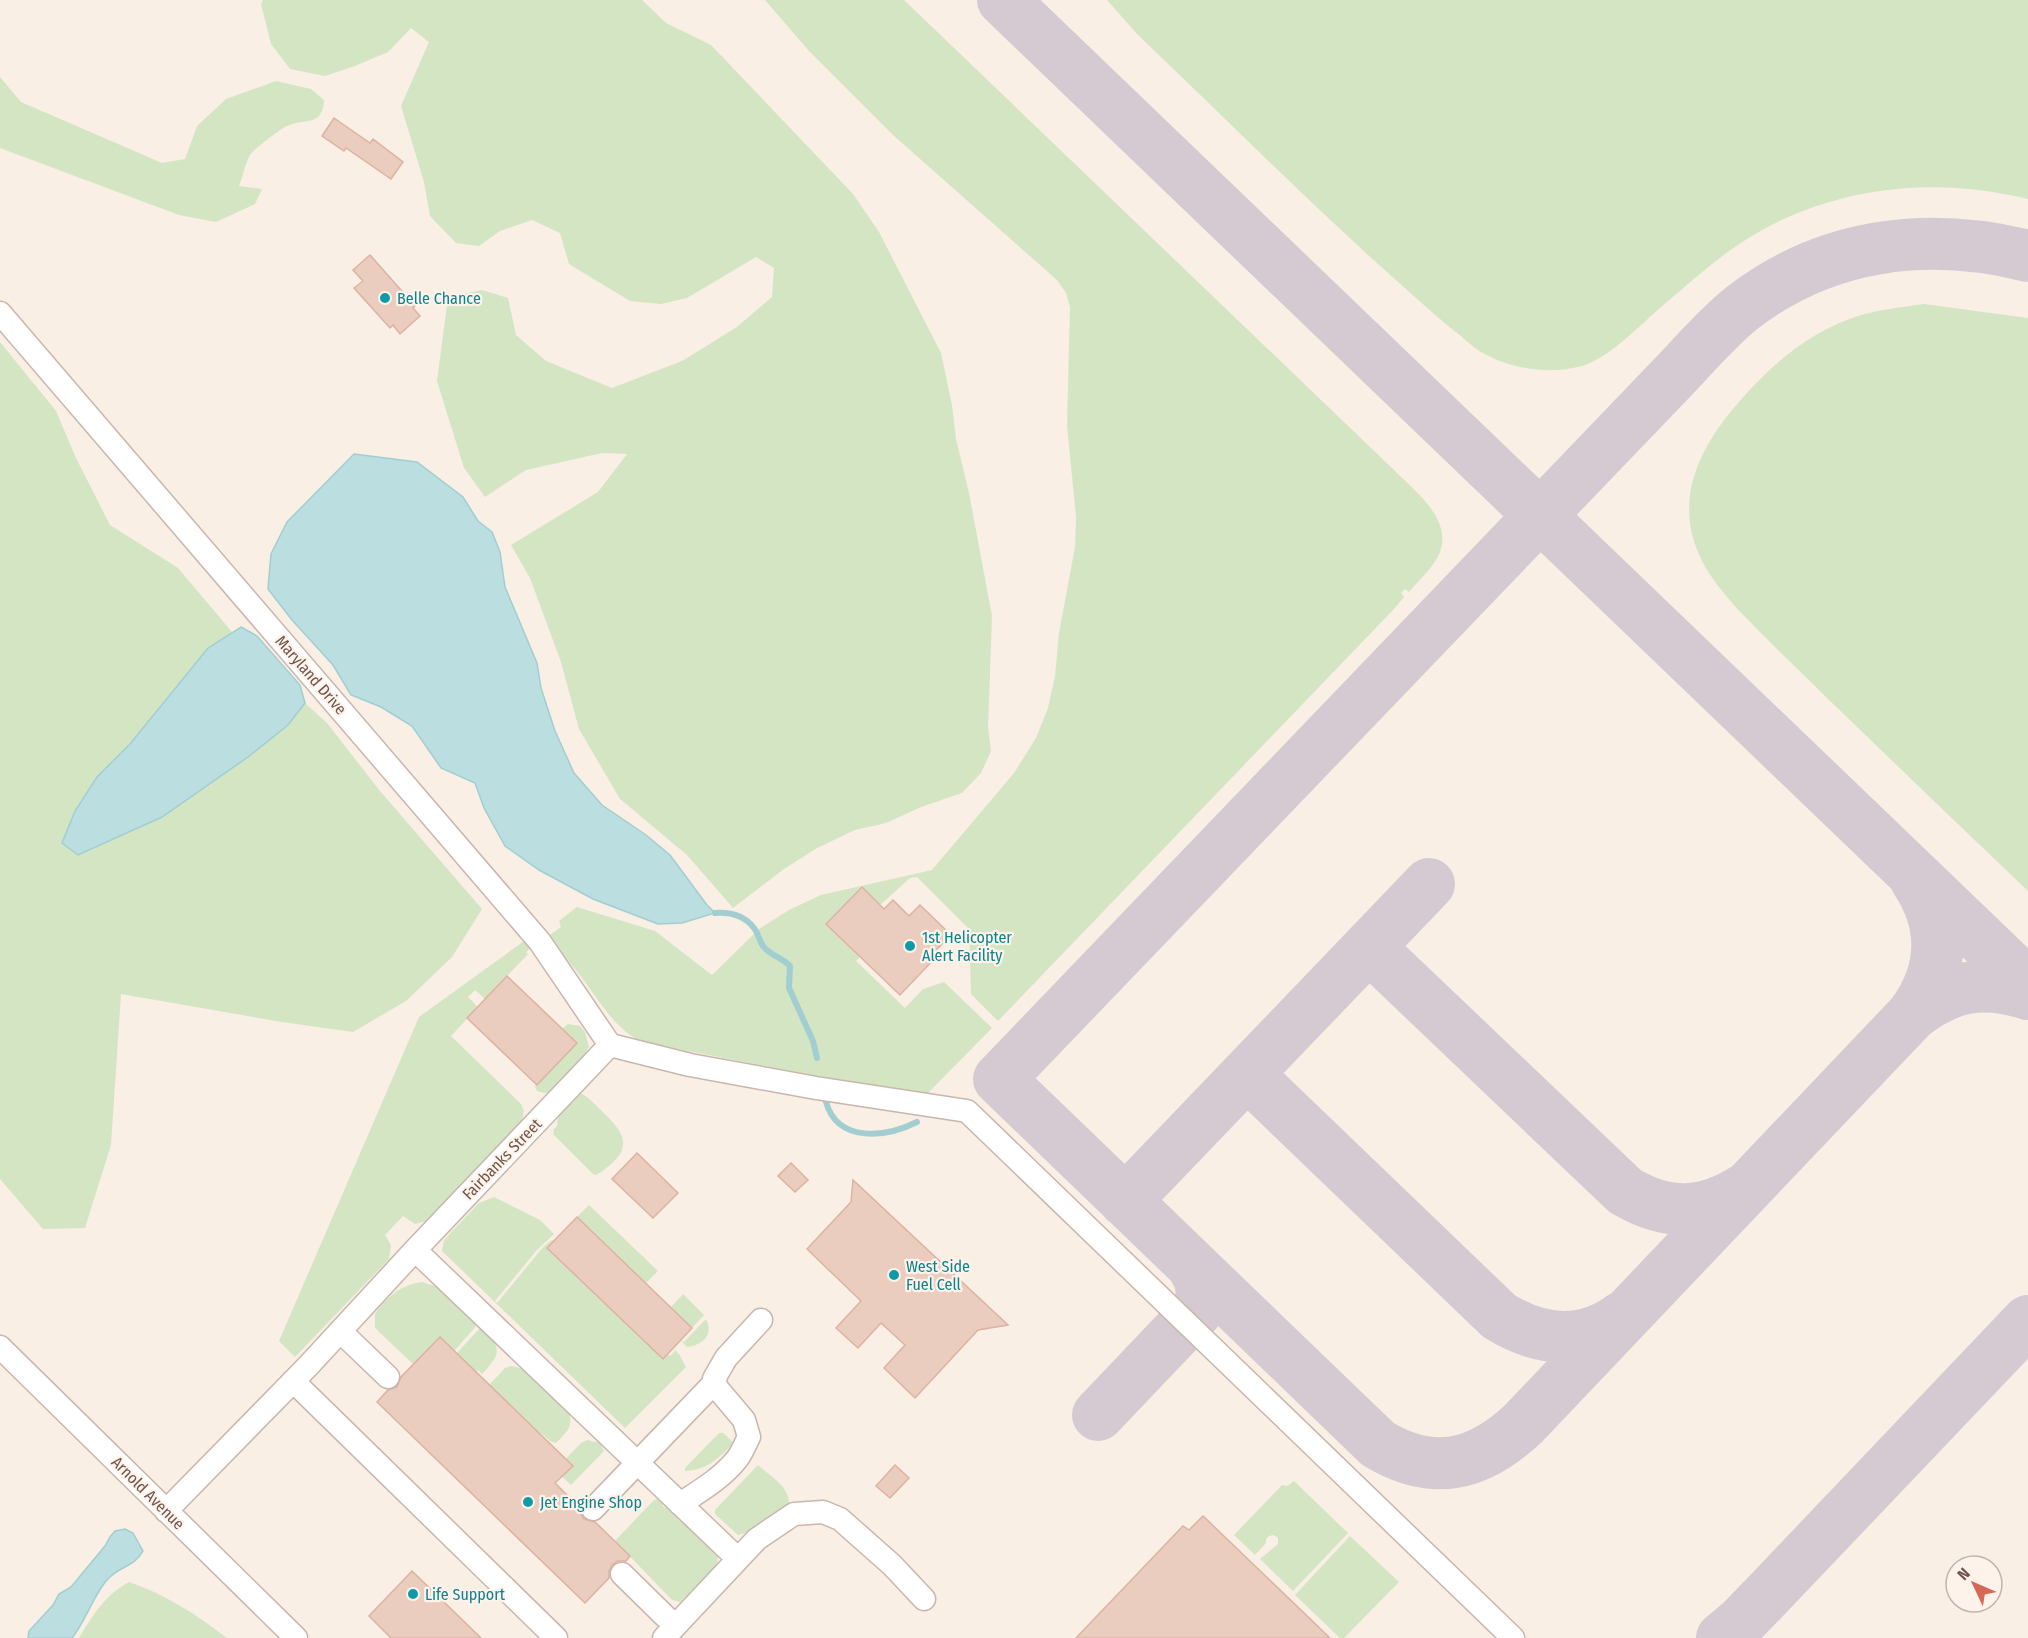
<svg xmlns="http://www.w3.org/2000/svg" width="2028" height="1638" font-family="'Fira Sans Condensed',sans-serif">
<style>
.green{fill:#d4e5c4}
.water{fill:#bbdee0;stroke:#a2ced1;stroke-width:1.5}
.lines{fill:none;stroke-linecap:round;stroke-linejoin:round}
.stream{stroke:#a2ced1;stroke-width:6}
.taxiway{stroke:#d5cad2;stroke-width:52}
.building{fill:#ebcdbf;stroke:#dcb2a1;stroke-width:1.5}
.minor-casing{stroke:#c9b6ac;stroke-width:25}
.minor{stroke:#fff;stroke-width:22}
.culture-dot{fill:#0f9aa8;stroke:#fdf3ea;stroke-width:2}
.labels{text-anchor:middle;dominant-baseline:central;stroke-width:4.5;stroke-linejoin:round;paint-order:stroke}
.culture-label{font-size:16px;fill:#0d838f;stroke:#fdf3ea;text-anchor:start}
.street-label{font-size:16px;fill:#6f564d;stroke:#fdf3ea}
</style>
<rect width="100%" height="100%" fill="#f9efe4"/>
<!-- green -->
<path class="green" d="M263,0H642L666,23L711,45L853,194L879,232L941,353L952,405L956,439L969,493L992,616L988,727L991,751L981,773L962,793L921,807L886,823L855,830L817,848L784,869L733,908L687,855L620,799L579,729L561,662L530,578L511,545L598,492L627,454L602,453L526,470L485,497L464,468L437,381L448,297L482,290L508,298L516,335L546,361L612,388L682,361L737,327L772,297L774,268L756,257L687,298L661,304L630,301L569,264L560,233L532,220L500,231L479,246L456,243L430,216L424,182L401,106L429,42L411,28L388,52L355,66L325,76L290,69L271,44L261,4Z
M765,0H904L1395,471C1415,491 1452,519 1440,552C1434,567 1419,580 1409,592L1405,589L1401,593L1404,597L1393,610L998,1021L971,994L969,929L917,877L910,878L880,905L861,887L826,923L860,957L856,961L905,1008L923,989L944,982L992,1028L926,1095L791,1071L642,1042C613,1029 595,993 575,969C566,958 557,948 547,937L561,927L559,921L577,907L655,931L712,975L759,929L789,910L821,895L932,870L1014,773L1036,738L1048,708L1055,676L1059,633L1075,547L1076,517L1067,425L1070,307L1066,293L1057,280L893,135L809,51Z
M1107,0H2028V199C1947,179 1862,184 1786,218C1735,241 1701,273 1659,309C1638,327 1609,358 1582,366C1550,375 1511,369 1483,353C1475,349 1468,342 1461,336C1436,317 1412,294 1388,273C1302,196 1221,114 1138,35Z
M0,77L21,102L162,163L185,159L197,126L226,99L276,81L311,89L324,100C323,127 304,118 287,126C280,129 254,149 250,155C245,163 243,177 239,186L262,189L255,204L216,222L179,215L0,148Z
M1924,304L2028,318V891C1969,835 1910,778 1852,722C1827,698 1802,673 1777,649C1746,617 1705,582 1693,538C1679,487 1705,441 1738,403C1772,364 1811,330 1861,315C1882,309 1903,307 1924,304Z
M0,342L56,411L76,458L110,525L178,568L232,632L208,648L130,744L97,777L206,785L248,757L288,725L305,703L327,723L380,791L482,909L452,957L406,1001L353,1032L282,1022L121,994L111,1145L85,1228L43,1229L0,1179Z
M524,941L529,949L526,953L528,954L485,999L475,990L468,997L478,1007L451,1036L521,1104L524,1111L522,1121L427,1221L415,1224L403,1216L385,1235L391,1245L389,1259L295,1357L279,1341L419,1017Z
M568,1024L580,1026L585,1032L589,1047L583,1057L550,1092L545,1093L537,1091L535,1086L577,1043L562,1029Z
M580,1093C588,1096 595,1105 602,1111C620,1129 635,1144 610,1165C604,1170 600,1174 594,1175L553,1134L554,1129L557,1126L558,1116Z
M494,1197L540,1220L554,1234L537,1250L495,1301L497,1303L544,1246L552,1240L554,1241L547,1248L663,1359L668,1354L670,1356L675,1351L673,1348L679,1354L686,1367L625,1428L442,1251L444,1240L479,1203Z
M589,1205L658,1271L646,1283L577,1217Z
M422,1282L441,1288L442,1290L441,1292L443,1294L445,1292L478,1324L455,1350L421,1356L413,1364L378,1331L375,1327V1314C387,1297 400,1285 422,1282Z
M683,1294L704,1315L692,1328L671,1307Z
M706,1319C714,1335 703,1345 687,1347L680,1340L684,1342Z
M481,1327C501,1348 503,1352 482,1374L478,1370L476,1372L456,1354Z
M512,1366L524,1369L569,1413C574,1427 565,1434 556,1443L550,1441L541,1433L539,1434L489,1385L505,1368Z
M719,1433H723L734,1443C720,1457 706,1471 685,1471V1468Z
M587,1440L600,1443L604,1451L571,1485L555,1470L581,1443Z
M758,1465C770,1476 789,1486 789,1503L745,1533L738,1535L715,1514V1510Z
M1294,1481L1348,1533L1293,1591L1260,1559L1278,1544V1538L1274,1535L1269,1536L1266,1539V1543L1255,1555L1234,1535L1282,1485L1287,1486Z
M657,1499L664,1503L662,1505L665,1508L667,1506L718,1556L717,1565L713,1570L680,1602L672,1600L615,1541L653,1501Z
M1350,1536L1399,1582L1344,1638H1340L1295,1595Z
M129,1582C165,1594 197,1615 227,1638H79C93,1615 105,1595 129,1582Z"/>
<!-- water -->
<path class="water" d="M354,454L417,462L463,497L478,521L492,532L500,552L505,587L537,663L541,688L555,731L574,773L602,805L646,835L670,855L707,905L715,913L682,923L658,924L593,899L539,870L505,846L484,808L475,783L441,768L412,726L381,707L351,695L333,665L292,620L268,589L271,554L287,522Z
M241,627L257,636L300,685L305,703L288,725L248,757L162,817L78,855L62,843L75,811L97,777L130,744L208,648Z
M125,1529L133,1533L143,1551C135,1566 121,1566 110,1577C96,1589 86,1621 72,1638H28L29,1631L53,1605L59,1594L71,1587L105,1546L110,1537L115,1531Z"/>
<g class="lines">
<!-- stream -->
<path class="stream" d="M715,913C730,912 744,915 754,928C758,933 759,940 763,946C770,955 782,958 790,966L789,988L813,1041L817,1058
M826,1102C838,1144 887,1137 917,1122"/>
<!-- taxiway -->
<path class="taxiway" d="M1003,0L2028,984
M2028,256C1927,231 1826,243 1742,308C1717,328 1696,353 1674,376L999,1079L1378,1444C1433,1477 1478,1466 1523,1424L1912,1015C1949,986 1983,979 2028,994
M1369,947L1625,1191C1667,1216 1704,1215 1745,1189
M1912,1015C1944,972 1946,925 1916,880
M1247,1074L1499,1316C1539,1341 1583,1346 1622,1317
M1125,1201L1429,884
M1098,1415L1197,1311C1204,1297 1203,1282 1194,1269
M1722,1638L1740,1623L1771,1591L2028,1321"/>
</g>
<!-- building -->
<path class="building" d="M334,118L370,143L373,139L403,162L391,179L346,148L344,151L322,136Z
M370,255L415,306L413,308L420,316L400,334L393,325L390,328L354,288L363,281L353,270Z
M862,887L884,909L893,900L909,916L920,905L951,935L933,953L936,957L900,995L826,924Z
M507,976L577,1043L537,1085L467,1018Z
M637,1153L678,1193L653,1218L612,1179Z
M791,1163L808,1180L795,1192L778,1176Z
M853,1180L1008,1325L978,1330L915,1398L884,1368L905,1345L881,1323L858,1348L836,1328L861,1301L807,1249L851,1202Z
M577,1217L692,1328L663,1359L547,1248Z
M440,1337L573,1466L555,1483L580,1508V1513L584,1519L595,1522L630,1556L626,1561H618L612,1565L609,1571V1578L585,1603L377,1402L388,1390L397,1387L401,1377Z
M895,1465L909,1478L890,1498L876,1486Z
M1203,1516L1330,1638H1076L1183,1526L1189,1530Z
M412,1571L481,1638H391L369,1616Z"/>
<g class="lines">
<!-- minor casing -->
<g class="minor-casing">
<path id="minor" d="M0,313L540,942L610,1045
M415,1250L738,1559
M340,1331L388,1377
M0,1347L296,1638
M293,1381L556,1638
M680,1504C700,1491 722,1478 737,1459C742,1453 745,1444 749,1437L744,1420L717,1388L714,1379L726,1358L761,1320
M593,1509L715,1382
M166,1511L309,1365L415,1250L610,1045L690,1065L816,1088L967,1111L1513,1638
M622,1574L675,1626
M664,1638L757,1539L794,1514L823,1512L840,1519L892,1565L924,1599"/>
</g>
<!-- minor -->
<use href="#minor" class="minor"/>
</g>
<!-- markers -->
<g class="culture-dot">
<circle cx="385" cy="298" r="6"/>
<circle cx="910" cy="946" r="6"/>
<circle cx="894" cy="1275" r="6"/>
<circle cx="528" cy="1502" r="6"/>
<circle cx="413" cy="1594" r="6"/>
</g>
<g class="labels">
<!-- culture labels -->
<g class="culture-label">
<text x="397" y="298">Belle Chance</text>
<text x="922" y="937">1st Helicopter<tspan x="922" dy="18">Alert Facility</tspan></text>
<text x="906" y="1266">West Side<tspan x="906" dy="18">Fuel Cell</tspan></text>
<text x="540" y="1502">Jet Engine Shop</text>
<text x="425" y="1594">Life Support</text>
</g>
<!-- street labels -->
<g class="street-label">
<text transform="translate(311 675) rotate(49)">Maryland Drive</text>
<text transform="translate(502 1159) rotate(-46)">Fairbanks Street</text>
<text transform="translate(148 1493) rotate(45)">Arnold Avenue</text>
</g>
</g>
<!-- north arrow -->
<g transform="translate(1974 1584) rotate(314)"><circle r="28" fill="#fdf3ea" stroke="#c4b4ab" stroke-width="1.5"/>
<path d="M0-4.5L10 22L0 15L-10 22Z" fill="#d66857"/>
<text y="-9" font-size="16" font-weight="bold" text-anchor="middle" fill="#6f564d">N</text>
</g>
</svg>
